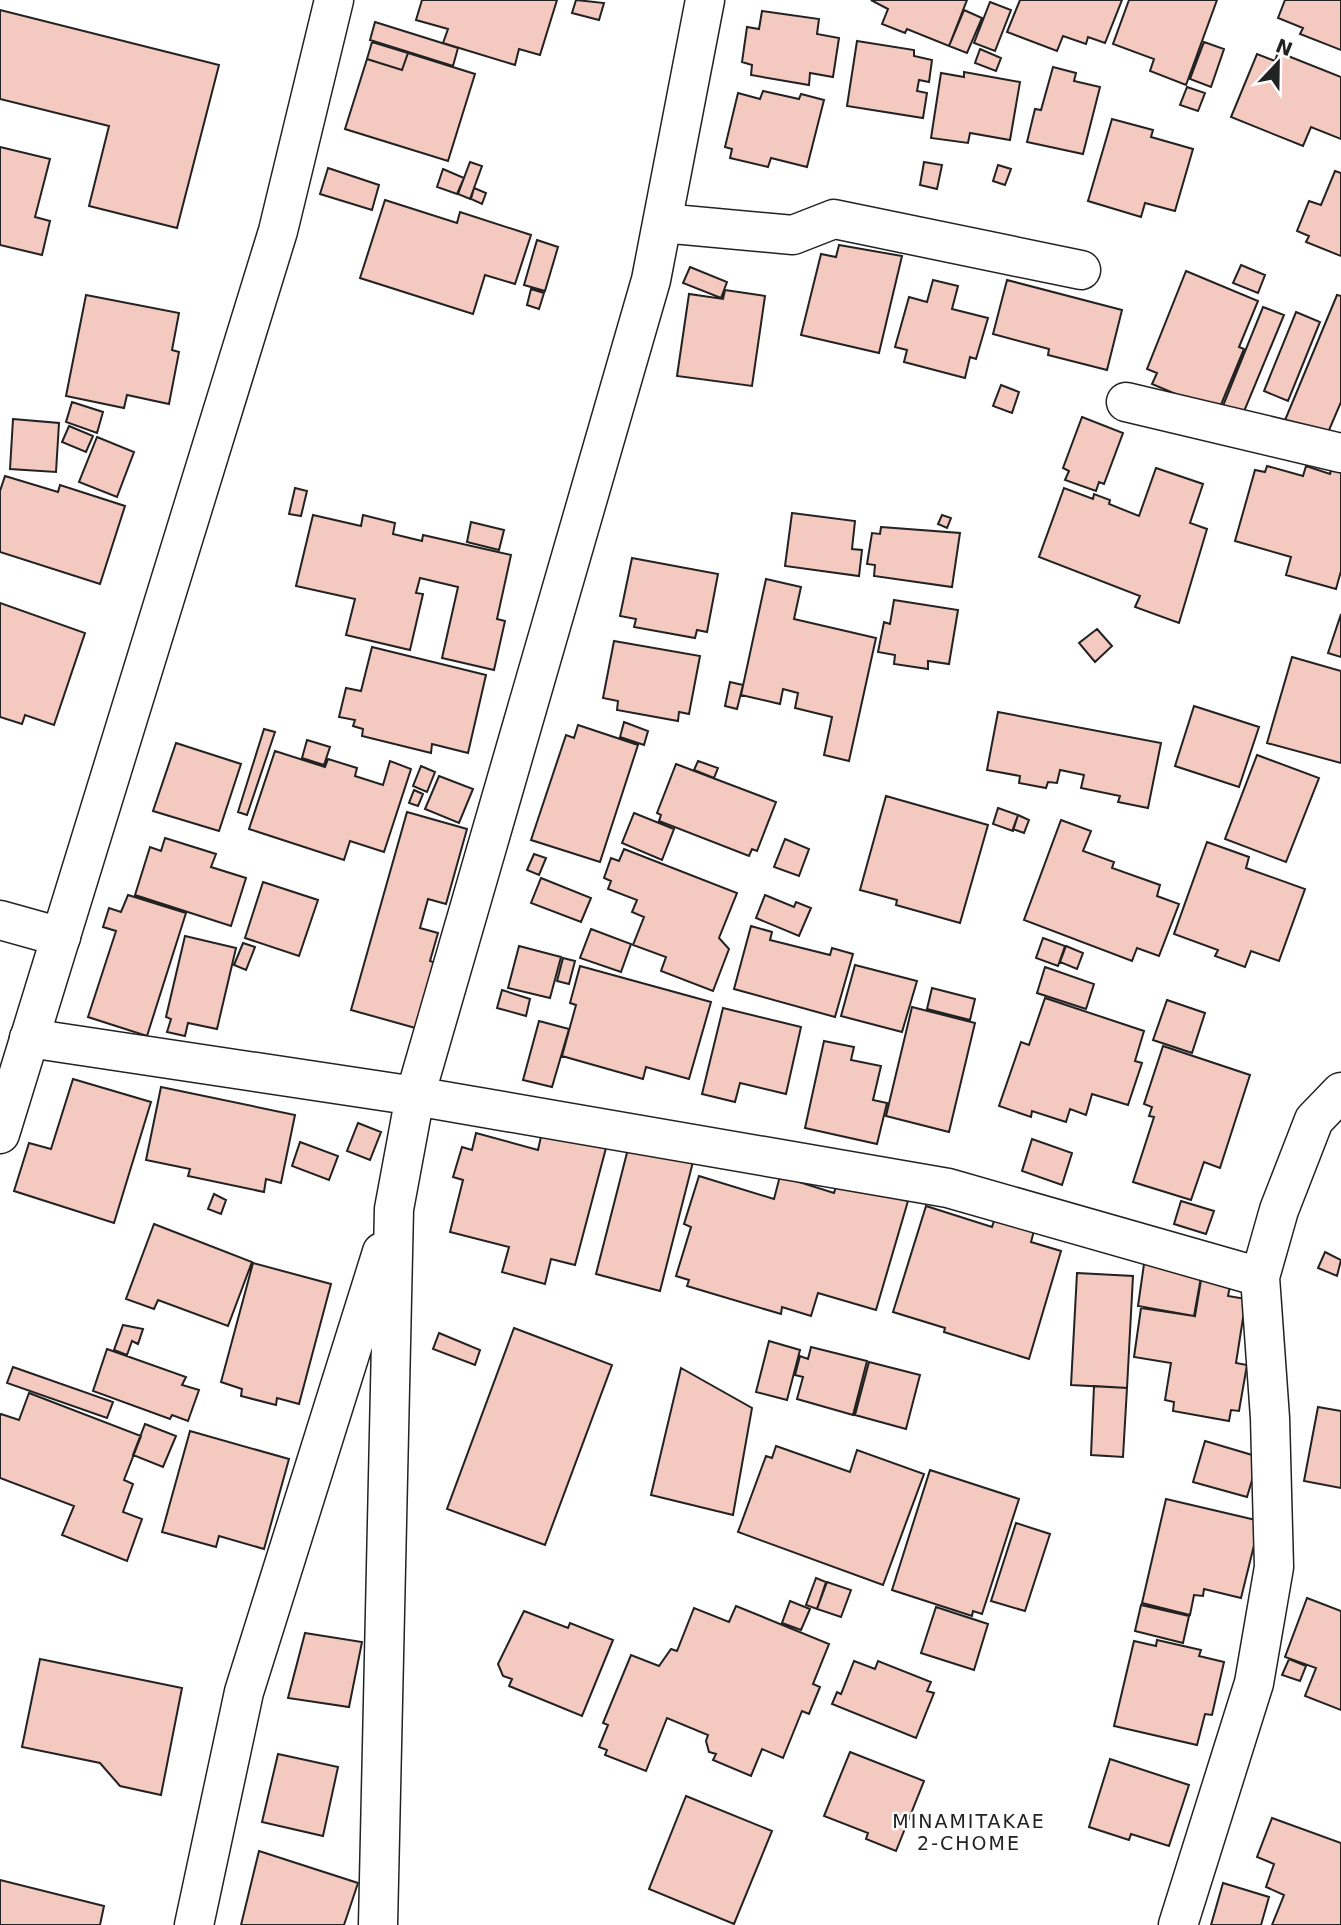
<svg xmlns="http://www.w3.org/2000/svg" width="1341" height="1925" font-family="'DejaVu Sans',sans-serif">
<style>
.building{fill:#f3c9c0;stroke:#222;stroke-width:2}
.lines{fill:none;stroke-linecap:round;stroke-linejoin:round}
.street-casing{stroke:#222;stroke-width:41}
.secondary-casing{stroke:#222;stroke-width:41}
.street{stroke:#fff;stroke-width:38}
.secondary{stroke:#fff;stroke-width:38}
.labels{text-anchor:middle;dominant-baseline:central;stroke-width:5;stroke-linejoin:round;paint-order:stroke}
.neighbourhood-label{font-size:19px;letter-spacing:2px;fill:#222;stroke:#fff}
</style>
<rect width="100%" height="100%" fill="#fff"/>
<!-- building -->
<path class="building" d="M422,0H557L540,55L519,49L515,65L443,43L448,29L416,20Z
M576,0L604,3L599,20L572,13Z
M871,0H967L949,46L907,29L905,33L882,24L888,9Z
M1020,0H1122L1105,43L1088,37L1086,44L1063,36L1057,51L1007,32Z
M1129,0H1217L1186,85L1150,71L1154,59L1113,44Z
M1285,0H1341V50L1300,34L1303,28L1278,18Z
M990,2L1011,10L995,51L974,43Z
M0,10L219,65L177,228L89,206L109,126L0,99Z
M964,10L982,18L967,53L949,46Z
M762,11L819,19L817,34L839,38L833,77L810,73L809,85L751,75L752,65L742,62L747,27L759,29Z
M375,22L458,48L453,66L370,40Z
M857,41L914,50V56L932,60L929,82L919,80L917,91L927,93L923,118L847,106Z
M372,42L408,53L402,70L367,59Z
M1204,42L1224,49L1211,87L1190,79Z
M980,49L1001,58L996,71L975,63Z
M1278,52L1341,77V139L1311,127L1303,146L1231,117L1257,54L1275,61Z
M408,53L475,74L448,161L345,129L367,59L402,70Z
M1053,67L1076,73L1074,81L1100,87L1083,154L1027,142L1035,109L1041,110Z
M964,72L1020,82L1010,140L970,133L968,143L931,138L941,73L964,77Z
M1187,87L1205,93L1198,111L1180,105Z
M763,91L799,99L801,94L824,100L807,167L771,158L768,167L730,158L732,149L725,147L738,93L760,99Z
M1112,119L1153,130L1151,137L1193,149L1175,211L1145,203L1141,217L1088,201Z
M0,147L50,159L35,217L50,221L42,255L0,245Z
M470,162L482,166L470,199L458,194Z
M924,162L942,165L937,189L920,185Z
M998,165L1011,169L1005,185L993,181Z
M328,168L379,185L372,210L320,194Z
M443,169L464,178L457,194L437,187Z
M1335,171L1341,173V256L1306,242L1309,236L1297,231L1309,201L1321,205Z
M474,188L486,193L482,204L471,199Z
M385,200L457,223L460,212L531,235L515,284L485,275L473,314L360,278Z
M537,240L558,247L545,291L524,285Z
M839,245L902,256L879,353L801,335L821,254L836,257Z
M1241,265L1265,275L1258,293L1233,283Z
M690,267L727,282L721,298L683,283Z
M1186,271L1258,301L1239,347L1244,349L1218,412L1152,384L1157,373L1147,369Z
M933,280L958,286L952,309L988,318L976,359L970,357L965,378L904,362L907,350L895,347L909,297L927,302Z
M1007,280L1122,310L1107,370L1048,355L1049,349L993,334Z
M531,289L544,293L539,309L527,305Z
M725,290L765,296L752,386L677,376L689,294L723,299Z
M86,295L179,313L172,350L179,352L169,404L127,395L124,408L66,396Z
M1337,295L1341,296V402L1324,442L1283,425Z
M1263,307L1284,315L1238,426L1218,418Z
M1296,312L1320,322L1288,401L1264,391Z
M1001,385L1019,392L1012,413L993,406Z
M72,402L103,412L97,433L66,422Z
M1082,417L1123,433L1104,484L1099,482L1096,491L1065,480L1069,471L1063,468Z
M13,419L59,423L56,472L10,469Z
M69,426L93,436L86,452L62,442Z
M97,437L134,452L117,497L79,482Z
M1333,463L1341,465V571L1336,589L1286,575L1291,557L1235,541L1255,470L1265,472L1267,466L1303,476L1306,466L1330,474Z
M1156,468L1203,484L1190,523L1207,529L1179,623L1135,607L1140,596L1039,557L1064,488L1093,499L1094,494L1110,500L1109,504L1139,516Z
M5,476L58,492L60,485L125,506L100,584L0,552V491Z
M295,488L307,491L301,516L289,514Z
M792,513L855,521L852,549L862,550L859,576L785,566Z
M313,515L361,526L363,515L395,523L393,534L422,541L423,535L511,555L497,619L505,621L494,670L442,658L458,587L420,578L416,593L423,594L410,650L346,635L355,599L296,586Z
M942,515L951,518L947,528L938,524Z
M471,522L504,530L499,550L467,542Z
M881,527L960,533L952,587L874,576L875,565L867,564L872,533L880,534Z
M632,558L718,574L707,632L697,630L695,638L634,627L636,619L620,616Z
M766,579L801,587L794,619L876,638L849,761L824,755L832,717L795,708L798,693L783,689L780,704L741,695Z
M894,600L958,610L949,664L928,661V669L894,664L895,655L878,652L884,622L890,624Z
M0,603L85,633L54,725L25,715L22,724L0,717Z
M1341,614V657L1328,653Z
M1097,629L1112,646L1095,662L1079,643Z
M614,641L700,656L689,714L679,712L678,721L617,710L618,701L603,698Z
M372,647L486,675L468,753L432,744L431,753L362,736L363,729L353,726L355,720L339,717L346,688L361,691Z
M1292,657L1341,671V763L1267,743Z
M730,682L743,685L737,709L725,706Z
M1194,706L1259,727L1239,787L1175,766Z
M998,712L1161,743L1148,808L1118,802L1120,796L1081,788L1084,775L1060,770L1057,783L1048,782L1046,788L1019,783L1020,776L987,770Z
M624,722L648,731L644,745L620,737Z
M578,725L638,745L600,862L531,840L566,735L574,738Z
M264,729L275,732L247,815L238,812Z
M307,740L330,747L324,765L302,758Z
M176,743L241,764L219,831L153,811Z
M275,751L325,767L328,759L357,768L355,776L383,785L390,761L411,769L384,852L350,841L344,860L249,829Z
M1257,755L1319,778L1286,862L1225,839Z
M698,761L718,768L714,778L694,770Z
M676,764L776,802L757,851L752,849L749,856L659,821L661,815L657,813Z
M421,766L435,772L427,792L413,786Z
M439,776L473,789L459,823L425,809Z
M414,790L423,794L418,806L409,803Z
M886,796L988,825L960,923L896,905L897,900L860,890Z
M998,808L1018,815L1013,831L993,824Z
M407,812L467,829L446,904L428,899L420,928L438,933L430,961L438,964L419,1029L351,1010Z
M634,813L674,829L662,860L622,843Z
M1018,815L1029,820L1024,833L1013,829Z
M1061,820L1091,831L1083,851L1114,862L1112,868L1160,885L1157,896L1179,904L1159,956L1137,948L1132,961L1024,920Z
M165,838L216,854L211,867L246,878L231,926L135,895L150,847L161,851Z
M785,839L809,849L799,876L774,867Z
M1207,842L1249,857L1246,868L1305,889L1279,961L1251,951L1245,967L1215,956L1218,950L1174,934Z
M624,849L737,893L719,938L729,949L713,991L661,971L666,957L633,945L644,917L632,912L637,900L608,889L611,881L604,878L611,858L619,861Z
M534,854L546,858L539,875L527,870Z
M541,878L591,898L581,922L531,903Z
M263,882L318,900L299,956L245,938Z
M128,895L186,913L147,1036L88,1017L116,931L103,927L109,908L121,912Z
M765,895L794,907L796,902L811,908L799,936L756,918Z
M751,926L772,932L770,940L830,955L832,948L853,954L835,1017L734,989Z
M591,929L631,944L621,972L580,958Z
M185,936L236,948L217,1029L188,1023L185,1036L167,1032L171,1019L166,1017Z
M1043,938L1065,946L1058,966L1036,958Z
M243,943L255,947L246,970L234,965Z
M519,946L561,957L550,998L508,988Z
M1066,946L1083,953L1077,969L1060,962Z
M563,958L575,961L569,984L557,981Z
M855,965L917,981L902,1032L841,1016Z
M580,966L711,1002L689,1079L646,1067L643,1079L562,1056L576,1005L570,1003Z
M1045,967L1094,984L1086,1009L1037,993Z
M932,988L975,999L970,1020L927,1009Z
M502,990L530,999L526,1016L497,1008Z
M1045,998L1144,1031L1135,1061L1142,1063L1128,1105L1092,1094L1086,1115L1070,1109L1066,1122L1032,1111L1031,1117L999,1106L1021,1042L1029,1045Z
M1167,1000L1205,1013L1192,1053L1153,1040Z
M912,1007L975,1023L949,1132L886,1116Z
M723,1008L801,1027L786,1094L740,1083L735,1102L702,1094Z
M539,1021L569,1029L552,1087L523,1080Z
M824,1041L854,1047L851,1060L881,1066L873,1100L887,1103L877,1144L805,1128Z
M1163,1046L1250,1075L1220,1168L1204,1162L1191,1200L1133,1182L1154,1117L1149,1116L1152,1107L1144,1104Z
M73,1079L151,1102L114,1223L14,1191L29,1143L51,1149Z
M161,1087L295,1115L281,1183L266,1179L264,1192L188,1176L190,1169L146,1160Z
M358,1123L381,1132L370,1160L347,1151Z
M542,1132L606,1148L575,1265L551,1259L545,1284L502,1272L509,1247L450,1232L463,1180L453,1177L462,1147L472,1150L476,1133L538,1150Z
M1032,1139L1072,1153L1062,1185L1022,1171Z
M630,1141L694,1158L660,1291L596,1274Z
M300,1142L338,1156L329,1180L292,1166Z
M699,1176L774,1199L780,1176L834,1193L838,1180L908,1201L876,1310L818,1293L811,1316L782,1307L781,1314L687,1286L689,1280L676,1276L691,1227L684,1224Z
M214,1194L226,1200L221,1214L208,1209Z
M1181,1201L1214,1211L1206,1234L1174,1224Z
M926,1206L992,1227L996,1215L1035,1227L1031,1242L1061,1251L1029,1359L944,1332L945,1328L893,1312Z
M154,1224L252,1262L228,1326L158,1300L154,1309L126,1299Z
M1325,1252L1341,1260L1337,1276L1318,1268Z
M1145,1257L1203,1266L1194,1316L1138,1306Z
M253,1263L331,1284L299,1404L277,1398L276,1405L241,1396L242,1389L221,1382Z
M1077,1273L1133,1276L1127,1388L1071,1385Z
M1201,1280L1230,1286L1228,1296L1246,1299L1236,1363L1247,1365L1239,1411L1231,1410L1229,1421L1173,1411L1174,1402L1165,1400L1171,1363L1134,1357L1141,1308L1195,1316Z
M123,1325L143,1329L138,1344L132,1341L127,1355L114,1350Z
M514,1328L612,1365L545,1545L447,1509Z
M439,1333L480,1350L475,1365L433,1349Z
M769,1341L800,1350L787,1400L756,1392Z
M811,1347L867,1361L853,1415L797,1399L803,1377L795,1375L800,1356L808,1359Z
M107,1349L186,1377L182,1385L199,1390L188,1421L172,1415L170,1419L93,1391Z
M869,1362L920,1375L906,1429L855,1415Z
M13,1367L113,1402L107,1418L7,1383Z
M681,1368L752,1408L733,1515L651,1495Z
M1094,1386L1127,1388L1123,1457L1091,1455Z
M29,1393L141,1436L124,1480L133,1484L123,1512L142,1519L127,1561L62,1535L74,1506L0,1478V1416L1,1414L19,1420Z
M1318,1407L1341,1411V1488L1304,1481Z
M145,1424L176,1436L163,1467L133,1455Z
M190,1431L289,1459L264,1549L219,1536L216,1547L162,1532Z
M1205,1441L1259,1457L1247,1497L1193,1482Z
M776,1446L850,1472L857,1450L924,1474L883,1585L738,1532L766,1456L772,1458Z
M930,1470L1019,1499L982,1614L973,1611L972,1616L892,1590Z
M1166,1499L1260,1521L1241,1598L1204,1589L1203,1596L1194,1595L1190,1615L1142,1603Z
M1016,1523L1050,1534L1025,1611L991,1601Z
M816,1578L826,1582L817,1609L806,1605Z
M827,1582L851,1590L841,1617L817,1609Z
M1307,1598L1341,1611V1710L1305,1696L1316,1668L1285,1657Z
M790,1601L810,1609L801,1630L782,1623Z
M1141,1605L1189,1616L1183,1643L1135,1631Z
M736,1606L829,1644L813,1684L820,1687L809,1714L802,1711L783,1758L762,1749L751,1776L713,1760L716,1754L709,1752L706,1741L708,1735L667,1718L646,1771L605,1755L607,1750L599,1747L608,1725L603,1723L631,1655L659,1666L671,1649L677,1651L694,1608L729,1622Z
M936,1607L988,1624L974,1670L921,1653Z
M524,1611L568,1628L570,1623L613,1640L582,1716L509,1686L512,1679L503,1676L498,1664Z
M305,1633L362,1642L349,1707L288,1698Z
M1157,1640L1201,1650L1199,1656L1224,1662L1212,1715L1205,1714L1197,1745L1114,1726L1134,1641L1156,1646Z
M40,1659L182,1688L161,1795L120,1786L100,1763L22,1747Z
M1289,1659L1306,1666L1300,1681L1282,1675Z
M854,1661L875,1669L878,1661L931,1682L927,1691L934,1693L916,1738L832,1704L837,1692L841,1694Z
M850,1752L924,1781L896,1851L866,1839L868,1833L824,1816Z
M278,1754L338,1767L323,1836L262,1822Z
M1110,1759L1189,1785L1169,1846L1131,1834L1129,1840L1089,1827Z
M686,1796L772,1831L734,1924L649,1889Z
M1272,1818L1341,1843V1925H1272L1284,1895L1266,1887L1274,1864L1257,1857Z
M259,1851L358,1883L344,1925H241Z
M0,1880L104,1906L100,1925H0Z
M1223,1883L1269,1897L1261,1925H1211Z"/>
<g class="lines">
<!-- street casing -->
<g class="street-casing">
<path id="street" d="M662,223L793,235L834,219L1081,270
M1126,402L1341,453
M0,920L61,937
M29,1038L415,1096L948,1188L1260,1277
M194,1925L244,1692L382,1252
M378,1925L394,1209L415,1096L651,280L705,0
M1178,1925L1254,1683L1274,1567L1270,1418L1260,1277L1279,1210L1314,1120L1341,1092"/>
</g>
<!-- secondary casing -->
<g class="secondary-casing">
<path id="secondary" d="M0,1134L278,231L334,0"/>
</g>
<!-- street -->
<use href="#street" class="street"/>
<!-- secondary -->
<use href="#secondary" class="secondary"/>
</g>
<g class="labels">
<!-- neighbourhood labels -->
<g class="neighbourhood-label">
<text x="969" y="1821">MINAMITAKAE<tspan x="969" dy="22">2-CHOME</tspan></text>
</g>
</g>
<!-- north arrow -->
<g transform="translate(1278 63) rotate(22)" stroke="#ffffff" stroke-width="5" paint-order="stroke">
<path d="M0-5L12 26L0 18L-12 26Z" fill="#222222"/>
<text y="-10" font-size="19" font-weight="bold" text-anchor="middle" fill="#222222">N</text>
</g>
</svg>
